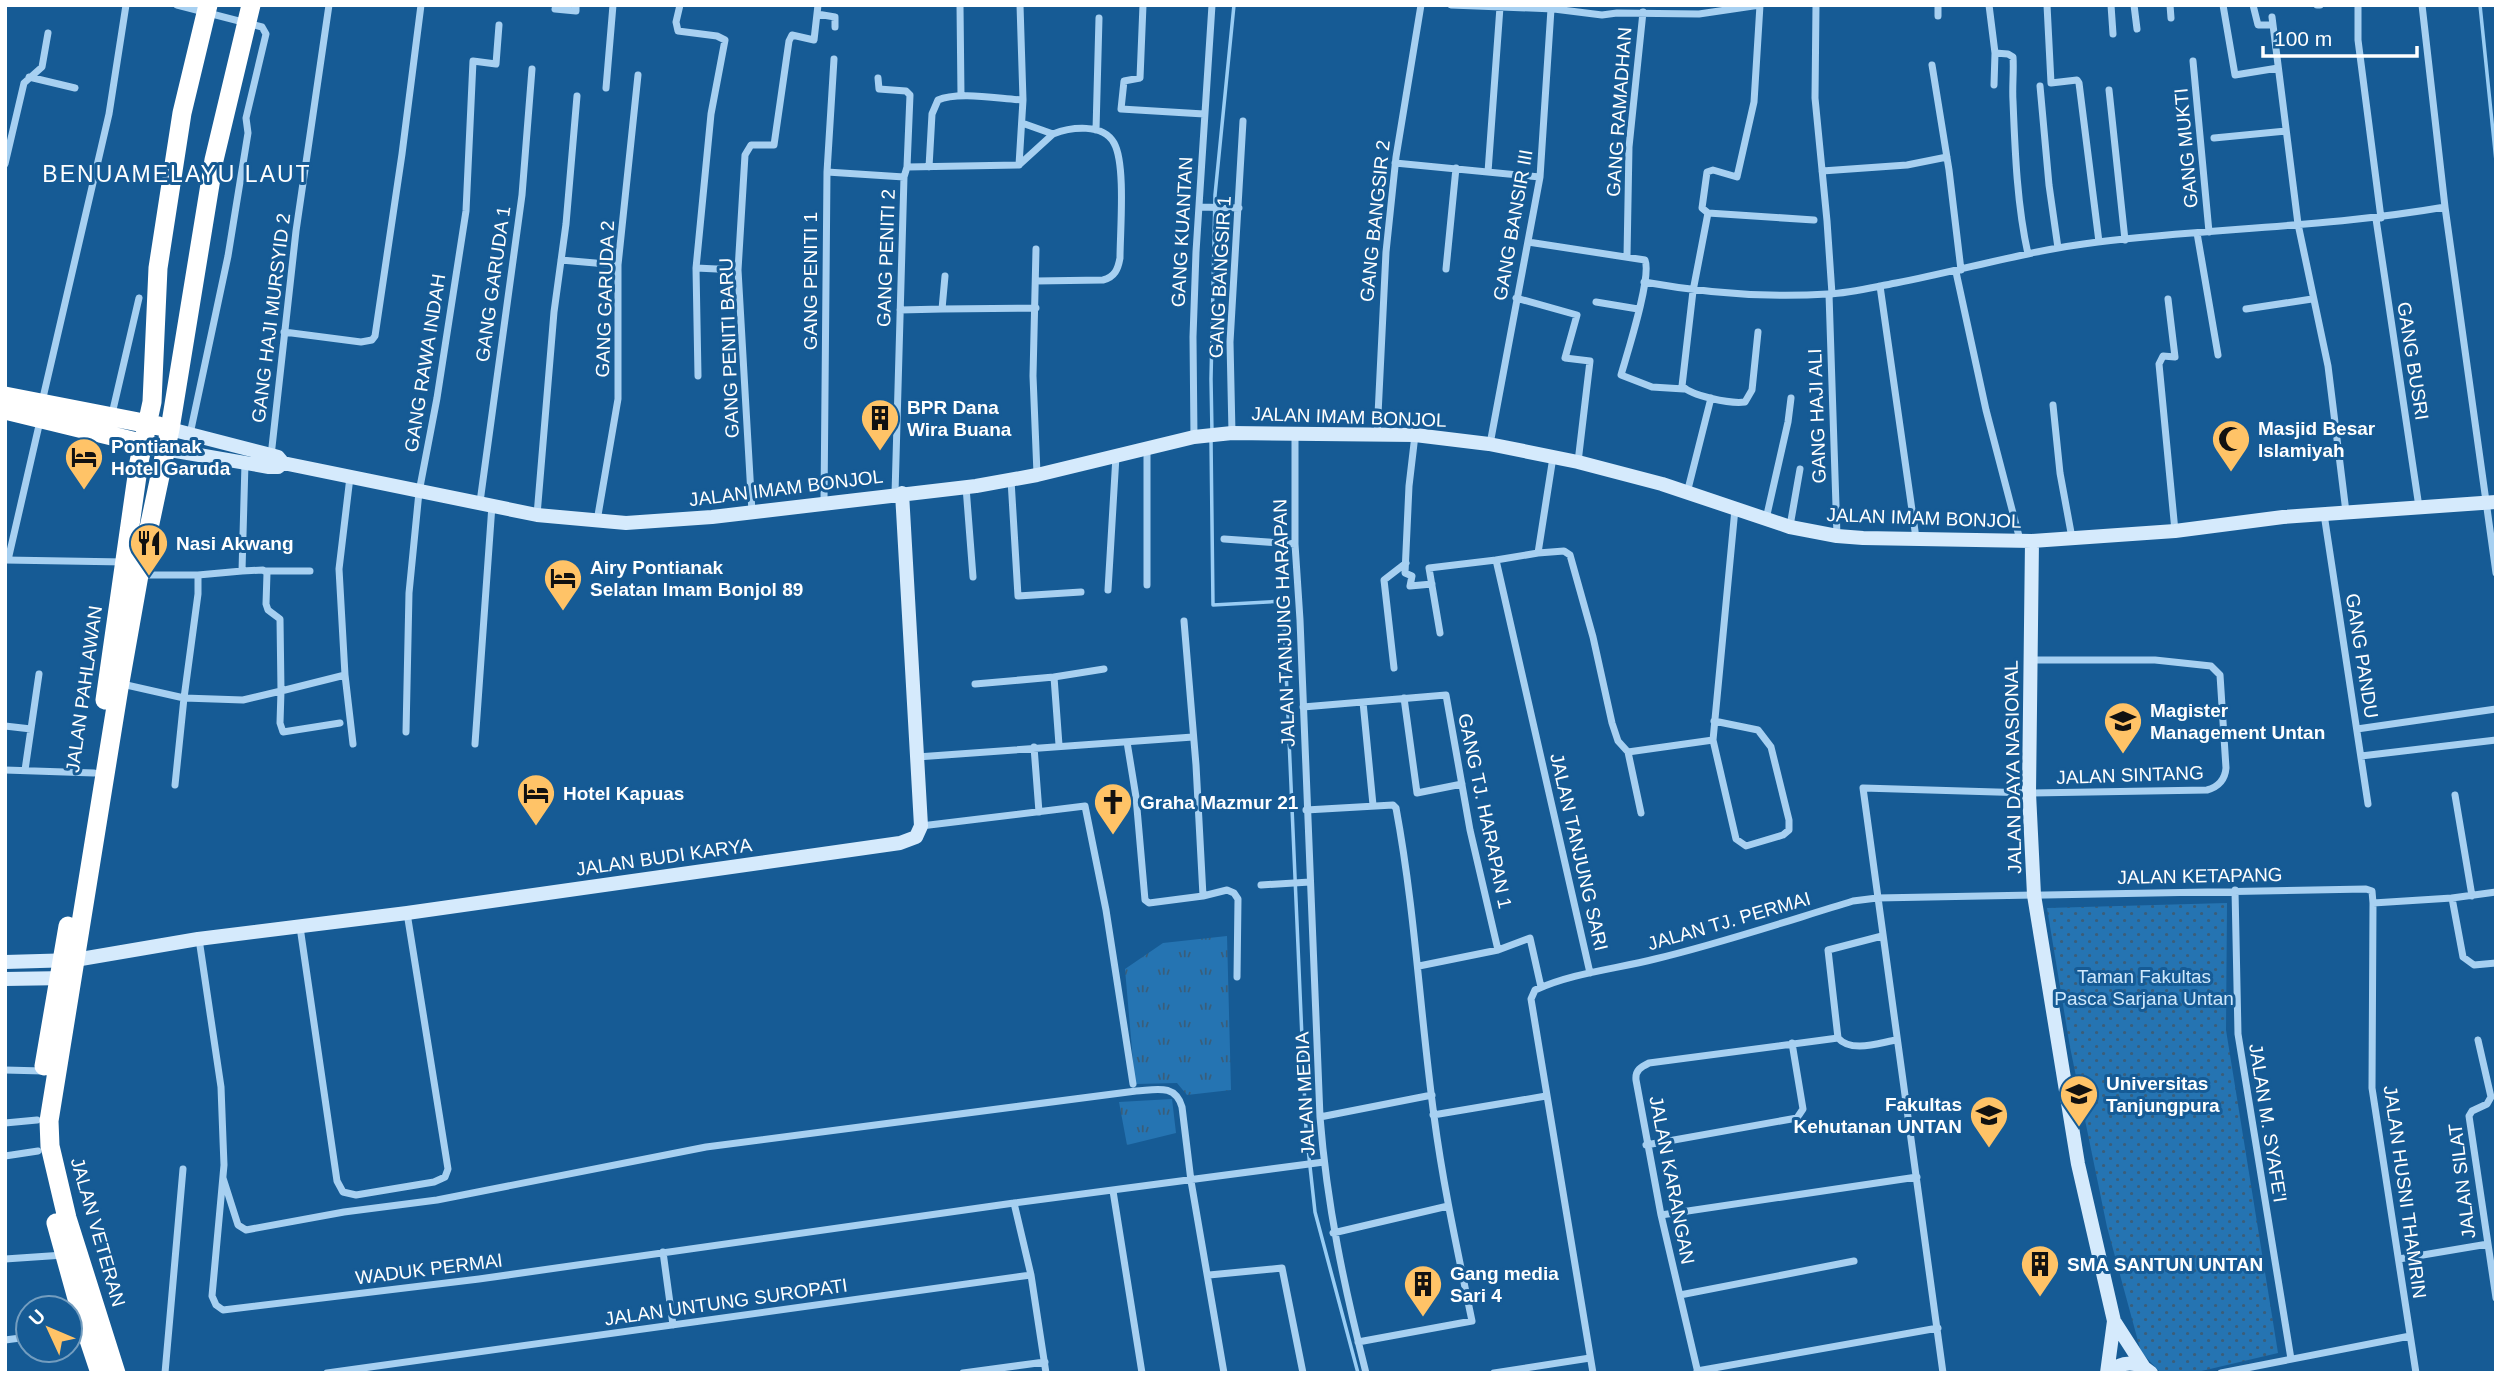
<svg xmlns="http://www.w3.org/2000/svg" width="2501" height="1378" font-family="Helvetica,sans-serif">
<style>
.grass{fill:url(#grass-tufts)}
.garden{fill:url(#garden-dots)}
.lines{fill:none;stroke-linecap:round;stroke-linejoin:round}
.stream{stroke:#99cdf4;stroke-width:3.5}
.street{stroke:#a7d0f1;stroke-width:7}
.secondary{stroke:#d5eafc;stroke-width:14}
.highway{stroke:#fff;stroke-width:19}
.labels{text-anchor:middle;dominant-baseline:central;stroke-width:6;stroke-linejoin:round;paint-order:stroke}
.street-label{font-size:19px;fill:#fff;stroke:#165b95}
.poi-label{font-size:19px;font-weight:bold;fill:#fff;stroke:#165b95;text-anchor:start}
.park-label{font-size:19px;fill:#cee8fc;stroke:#165b95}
.quarter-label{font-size:23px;letter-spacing:2px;fill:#fff;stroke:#165b95}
</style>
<defs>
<pattern id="grass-tufts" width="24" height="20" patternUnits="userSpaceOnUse" patternTransform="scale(1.75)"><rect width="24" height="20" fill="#2574b2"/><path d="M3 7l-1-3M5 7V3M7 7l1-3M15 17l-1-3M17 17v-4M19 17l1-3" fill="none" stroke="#3a5e7a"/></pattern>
<pattern id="garden-dots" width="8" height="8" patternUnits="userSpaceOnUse" patternTransform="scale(1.75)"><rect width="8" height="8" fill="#2574b2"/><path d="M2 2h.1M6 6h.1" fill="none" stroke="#3a5e7a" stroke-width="1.8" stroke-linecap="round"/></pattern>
</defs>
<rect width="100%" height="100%" fill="#165b95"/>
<!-- grass -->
<path class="grass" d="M1227,936L1231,1090L1187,1095L1177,1083L1135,1084L1125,969L1163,943Z
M1172,1099L1176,1133L1127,1145L1119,1102Z"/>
<!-- garden -->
<path class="garden" d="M2227,903L2226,1030L2278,1353L2193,1373H2161L2141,1352L2107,1227L2070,1047L2047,908Z"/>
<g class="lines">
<!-- stream -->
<path class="stream" d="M2480,5L2496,161
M1212,433L1211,379L1215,195L1234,5
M1211,440L1213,605L1283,601L1306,1130L1315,1212L1358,1373"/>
<!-- street -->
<path class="street" d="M177,5L262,27L266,34L246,118L248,133L228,256L190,434
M680,5L676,22L678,31L717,36L725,40L711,114L696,268L698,376
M960,5L961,96
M1143,5L1140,78L1124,81L1121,109L1204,114
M1451,5L1554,9L1602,15L1617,13L1699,14L1760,5
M1816,5L1815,98L1827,221L1832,294
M1989,5L1995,53L2008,54L2013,57C2014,72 2012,86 2013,101C2015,151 2017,205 2028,254
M2047,5L2051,83L2077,80L2079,83L2099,242
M2111,5L2113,34
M2134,5L2137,29
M2170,5L2171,18
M2223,5L2235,75L2278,68
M2253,5L2258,25H2273
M2317,5H2320
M2358,5V40L2381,218
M555,9L576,11V5
M817,14L835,17V27
M1938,16V5
M2272,17L2298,224L2328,366L2346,512
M2193,61L2209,232
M1932,65L1949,170L1961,270
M29,77L75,88
M878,78L879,89L906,91L910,95L907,167
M1994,85L1995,53
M2040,86L2049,185L2058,248
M606,88L613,5
M2109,90L2125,240
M1022,123L1053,134
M1096,130L1099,18
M2214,138L2286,131
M1395,163L1540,177
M5,164L24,83L42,67L48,33
M1019,165L1023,100L1020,5
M929,167L932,114L938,100C958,91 1000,99 1023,100
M1822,171L1907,165L1947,157
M827,172L904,177
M1488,172L1500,7
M1199,207L1239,208
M2445,207L2496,573
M1708,213L1702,208L1707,172L1713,170L1737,177L1754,102L1760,5
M2376,219L2419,507
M2197,233L2218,355
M1528,242L1645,260C1652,277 1627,354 1621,375L1652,387L1684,389
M1036,249L1033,376L1037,474
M1627,256L1629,147L1643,12
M561,260L618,265
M696,268L738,270
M1446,269L1456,168
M1956,272L1986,410L2020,540
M945,276L942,309L1036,308
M1644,282C1705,293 1767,298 1828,294C1851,293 1874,287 1896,283C1964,270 2030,250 2098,242C2214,228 2330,227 2445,207L2422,5
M1880,286L1916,538
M1829,294L1837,536
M1516,298L1577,315L1565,358L1590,361L1578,462
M2168,299L2175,357L2163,356L2159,364L2175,531
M1596,302L1638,309
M2246,309L2312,299
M900,310L942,309
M284,332L361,342L372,340L375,336L402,154L421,5
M1758,332L1752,390L1745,402C1730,404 1692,396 1682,386L1693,291L1708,213L1814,220
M42,402L109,114L126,5
M2053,405L2060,473L2072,538
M112,414L139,298
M1232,433L1230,342L1243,121
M1295,434V544L1300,620L1320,1117C1327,1206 1344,1286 1366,1373
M1377,435L1386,252L1396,157L1421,5
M1415,435L1409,486L1405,573L1412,576L1410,586L1432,584
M1194,437L1193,337L1196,252L1212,5
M1490,444L1540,177L1551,9
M1147,448V585
M271,456L296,231L329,5
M1553,457L1538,553L1496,560L1590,973
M245,463L242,571L263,570L267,573L266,604L268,610L280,619L281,691L345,675
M350,477L339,569L345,675L353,744
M1011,480L1018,596L1081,592
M966,487L973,577
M1687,493L1711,398
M895,494L904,177L907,167L1019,165L1053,134C1071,127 1103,123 1114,143C1126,164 1120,232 1120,258C1118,269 1115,277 1103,280L1036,281
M480,502L522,195L532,69
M824,503L827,172L834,59
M752,512L738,270L745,155L751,145H774L789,41L792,35L814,40L818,5
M2324,514L2368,804
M537,515L554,312L566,224L577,96
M1766,519L1788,422L1791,398
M597,521L618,399V265L638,75
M1790,526L1800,469
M1224,539L1295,544
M1538,553L1564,551L1570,555L1593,637L1612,723L1618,741L1628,752L1713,740
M5,560L125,562
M8,560L40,421
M266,571H310
M141,575H198V594L184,698L175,785
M198,575L242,571
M1108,590L1116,456
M1184,621L1196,765L1203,896
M1440,633L1429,568L1496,560
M1394,668L1384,580L1406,563
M122,684L184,698L243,700L281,691L280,723L283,732L340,723
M975,684L1054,677
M1404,698L1417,793L1462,784
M1363,702L1373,805
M1303,707L1446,695L1470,830L1498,950
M1714,721L1758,730L1771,747L1789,820V830L1783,835L1746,846L1736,839L1713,740L1735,509
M5,726L31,729
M2357,729L2496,709
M406,732L409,593L419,492L437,398L466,211L473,61L496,64L499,25
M1127,742L1136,797L1145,900L1149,903L1203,896L1227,890L1234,893L1238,899L1237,977
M475,744L492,505
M1059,745L1054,677L1104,669
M1034,747L1039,812
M1628,752L1641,813
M2361,756L2496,740
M917,757L1193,737
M5,770L94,773
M25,770L39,674
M2455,795L2472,896
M1306,810L1393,805L1396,808C1415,910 1420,1013 1434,1116C1443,1185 1458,1253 1472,1321L1358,1342
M921,826L1085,806L1106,910L1133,1084
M1261,885L1310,882
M2235,890L2238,1034L2291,1359
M2452,898L2463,957L2474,965L2496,963
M2373,903L2452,898L2496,892
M300,927L337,1181L343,1192L356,1195L434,1182L445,1177L448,1169L407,913
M199,939L221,1087L223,1140L224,1165L212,1296L216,1305L223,1310L479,1279L1014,1203
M1419,966L1498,950L1530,938L1541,987
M1838,1038C1851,1053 1879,1043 1896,1040
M2478,1040L2491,1097L2487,1104L2472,1111L2469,1116L2496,1298
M5,1070L43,1071
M1433,1115L1546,1096
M1320,1117L1432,1095
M5,1123L37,1120
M1646,1145L1797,1118L1803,1109L1792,1043
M5,1156L38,1151
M223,1178L238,1225L246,1230L344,1212L437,1200L706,1147L1136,1091C1155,1090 1175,1083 1182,1107L1191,1181L1224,1373
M1113,1191L1142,1373
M1661,1215L1917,1177
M1333,1233L1448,1206
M663,1252L673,1325
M5,1259L64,1255
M2399,1259L2488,1244
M1209,1275L1282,1268L1303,1373
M1680,1295L1854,1261
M5,1340L28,1337
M1697,1371L1938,1328
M165,1373L183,1169
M327,1373L1031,1275
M963,1373L1045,1362
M1046,1373L1031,1275L1014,1203L1324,1162
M1494,1373L1590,1358
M1593,1373L1531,999L1535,990C1572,973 1615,969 1655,959C1722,943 1787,921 1853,901L1877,898L2366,889L2372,891L2373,903L2372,1088L2416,1373
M1698,1373L1661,1215L1636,1080C1635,1070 1641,1067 1649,1063L1838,1038L1828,950L1882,936
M1943,1373L1863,788L2029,793L2207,790C2218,787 2225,780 2226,768L2220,675L2211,666L2155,660H2031
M2221,1373L2410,1336"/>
<!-- secondary -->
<path class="secondary" d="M170,429L271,455L278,457L283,463L537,515L626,523L712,517L976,486L1037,475L1194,437L1232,433L1415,435L1489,444L1578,462L1662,484L1790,527L1837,536L1863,538L2032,541L2175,531L2283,517L2496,502
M164,449L269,467H278L283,463
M2032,541L2029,793L2034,895L2078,1164L2114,1321L2107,1373
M5,962L75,960L198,939L407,913L900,843L916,837L921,826L902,493
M5,979L67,978
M2114,1321L2143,1366
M2109,1373C2122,1360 2138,1361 2151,1373"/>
<!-- highway -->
<path class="highway" d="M5,396L159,426
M5,410L153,446
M105,700L139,462L152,402L158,268L182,113L208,5
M44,1066L68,926
M56,1223L86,1331L100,1373
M116,1373L67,1218L50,1146L49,1121L119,688L139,575L170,429L214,160L251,5"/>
</g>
<!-- icons -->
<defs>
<g id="building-pin" transform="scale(2.0125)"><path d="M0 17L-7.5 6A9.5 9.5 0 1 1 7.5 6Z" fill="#ffc367" stroke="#165b95"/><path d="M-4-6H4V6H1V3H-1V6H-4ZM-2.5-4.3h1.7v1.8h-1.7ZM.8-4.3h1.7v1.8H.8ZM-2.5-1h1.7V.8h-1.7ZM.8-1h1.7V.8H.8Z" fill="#111"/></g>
<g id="mosque-pin" transform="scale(2.0125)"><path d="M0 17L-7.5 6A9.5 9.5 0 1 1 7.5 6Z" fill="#ffc367" stroke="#165b95"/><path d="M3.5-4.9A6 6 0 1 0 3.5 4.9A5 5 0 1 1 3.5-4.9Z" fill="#111"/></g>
<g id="hotel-pin" transform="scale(2.0125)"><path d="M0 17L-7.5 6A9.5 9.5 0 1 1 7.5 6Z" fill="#ffc367" stroke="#165b95"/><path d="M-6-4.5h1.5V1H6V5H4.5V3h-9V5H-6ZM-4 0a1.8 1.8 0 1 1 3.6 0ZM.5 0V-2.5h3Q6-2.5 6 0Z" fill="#111"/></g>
<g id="restaurant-pin" transform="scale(2.0125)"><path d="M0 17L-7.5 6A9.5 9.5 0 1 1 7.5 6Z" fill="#ffc367" stroke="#165b95"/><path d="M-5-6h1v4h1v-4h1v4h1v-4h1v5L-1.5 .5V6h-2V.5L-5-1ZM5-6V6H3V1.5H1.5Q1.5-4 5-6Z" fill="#111"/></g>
<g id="university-pin" transform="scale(2.0125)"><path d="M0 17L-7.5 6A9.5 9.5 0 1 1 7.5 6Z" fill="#ffc367" stroke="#165b95"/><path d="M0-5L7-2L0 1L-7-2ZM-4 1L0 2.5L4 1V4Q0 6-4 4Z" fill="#111"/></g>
<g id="church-pin" transform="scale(2.0125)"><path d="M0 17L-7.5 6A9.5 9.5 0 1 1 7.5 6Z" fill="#ffc367" stroke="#165b95"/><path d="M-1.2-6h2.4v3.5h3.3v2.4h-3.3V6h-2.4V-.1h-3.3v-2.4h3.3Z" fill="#111"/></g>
</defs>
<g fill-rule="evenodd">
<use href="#building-pin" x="880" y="418"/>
<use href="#mosque-pin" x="2231" y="439"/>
<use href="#hotel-pin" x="84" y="457"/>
<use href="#restaurant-pin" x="149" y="543"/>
<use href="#hotel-pin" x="563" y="578"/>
<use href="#university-pin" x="2123" y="721"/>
<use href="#hotel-pin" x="536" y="793"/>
<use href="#church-pin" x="1113" y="802"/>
<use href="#university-pin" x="2079" y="1094"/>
<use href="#university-pin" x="1989" y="1115"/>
<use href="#building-pin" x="2040" y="1264"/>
<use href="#building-pin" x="1423" y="1284"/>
</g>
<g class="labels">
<!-- street labels -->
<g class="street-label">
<text transform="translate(1619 112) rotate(-86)">GANG RAMADHAN</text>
<text transform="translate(2186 148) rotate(-95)">GANG MUKTI</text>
<text transform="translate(1375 221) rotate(-84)">GANG BANGSIR 2</text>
<text transform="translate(1513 225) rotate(-80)">GANG BANSIR III</text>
<text transform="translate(1182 232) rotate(-87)">GANG KUANTAN</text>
<text transform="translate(886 258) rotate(-88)">GANG PENITI 2</text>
<text transform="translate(1220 277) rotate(-87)">GANG BANGSIR 1</text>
<text transform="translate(810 281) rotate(-90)">GANG PENITI 1</text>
<text transform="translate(493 284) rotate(-82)">GANG GARUDA 1</text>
<text transform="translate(605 299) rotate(-88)">GANG GARUDA 2</text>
<text transform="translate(271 318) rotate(-83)">GANG HAJI MURSYID 2</text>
<text transform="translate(729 348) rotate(-92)">GANG PENITI BARU</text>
<text transform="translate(2413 361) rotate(81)">GANG BUSRI</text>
<text transform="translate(425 363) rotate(-81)">GANG RAWA INDAH</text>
<text transform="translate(1817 416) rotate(-92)">GANG HAJI ALI</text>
<text transform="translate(1349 417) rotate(2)">JALAN IMAM BONJOL</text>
<text transform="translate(786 488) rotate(-7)">JALAN IMAM BONJOL</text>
<text transform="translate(1924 518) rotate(2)">JALAN IMAM BONJOL</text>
<text transform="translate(1284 623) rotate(-92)">JALAN TANJUNG HARAPAN</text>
<text transform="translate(2362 656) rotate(81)">GANG PANDU</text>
<text transform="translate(84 689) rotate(-82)">JALAN PAHLAWAN</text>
<text transform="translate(2013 767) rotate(-91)">JALAN DAYA NASIONAL</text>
<text transform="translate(2130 775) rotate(-2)">JALAN SINTANG</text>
<text transform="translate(1485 811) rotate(78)">GANG TJ. HARAPAN 1</text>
<text transform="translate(1579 852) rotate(77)">JALAN TANJUNG SARI</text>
<text transform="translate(664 857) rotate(-8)">JALAN BUDI KARYA</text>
<text transform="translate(2200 876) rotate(-1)">JALAN KETAPANG</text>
<text transform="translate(1729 921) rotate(-16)">JALAN TJ. PERMAI</text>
<text transform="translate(1305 1094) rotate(-93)">JALAN MEDIA</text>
<text transform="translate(2268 1123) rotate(81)">JALAN M. SYAFE'I</text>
<text transform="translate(1672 1180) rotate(79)">JALAN KARANGAN</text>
<text transform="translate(2462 1181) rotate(-97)">JALAN SILAT</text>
<text transform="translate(2405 1192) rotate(82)">JALAN HUSNI THAMRIN</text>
<text transform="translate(98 1232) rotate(74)">JALAN VETERAN</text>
<text transform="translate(429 1269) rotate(-7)">WADUK PERMAI</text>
<text transform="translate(726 1302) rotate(-8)">JALAN UNTUNG SUROPATI</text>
</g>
<!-- poi labels -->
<g class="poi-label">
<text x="907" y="407">BPR Dana<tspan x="907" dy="22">Wira Buana</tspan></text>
<text x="2258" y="428">Masjid Besar<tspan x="2258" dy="22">Islamiyah</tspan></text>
<text x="111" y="446">Pontianak<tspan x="111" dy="22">Hotel Garuda</tspan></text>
<text x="176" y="543">Nasi Akwang</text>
<text x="590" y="567">Airy Pontianak<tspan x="590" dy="22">Selatan Imam Bonjol 89</tspan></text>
<text x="2150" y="710">Magister<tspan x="2150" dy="22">Management Untan</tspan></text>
<text x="563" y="793">Hotel Kapuas</text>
<text x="1140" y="802">Graha Mazmur 21</text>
<text x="2106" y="1083">Universitas<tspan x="2106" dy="22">Tanjungpura</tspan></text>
<text x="1962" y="1104" text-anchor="end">Fakultas<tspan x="1962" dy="22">Kehutanan UNTAN</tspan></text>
<text x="2067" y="1264">SMA SANTUN UNTAN</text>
<text x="1450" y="1273">Gang media<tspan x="1450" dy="22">Sari 4</tspan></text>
</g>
<!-- park labels -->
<g class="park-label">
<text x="2144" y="976">Taman Fakultas<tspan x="2144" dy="22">Pasca Sarjana Untan</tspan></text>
</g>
<!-- quarter labels -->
<g class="quarter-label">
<text x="177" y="174">BENUAMELAYU LAUT</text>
</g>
</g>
<!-- border -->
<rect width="2501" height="1378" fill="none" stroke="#ffffff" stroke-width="14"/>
<!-- north arrow -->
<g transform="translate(49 1329) rotate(314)"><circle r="33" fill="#165b95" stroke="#739dbf" stroke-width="2"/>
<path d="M0-5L12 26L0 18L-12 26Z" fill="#ffc367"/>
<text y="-10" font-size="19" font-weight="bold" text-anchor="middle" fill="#ffffff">U</text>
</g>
<!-- scale -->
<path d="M2263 46v10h154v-10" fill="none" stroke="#ffffff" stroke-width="3.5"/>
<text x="2274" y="46" font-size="21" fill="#ffffff" stroke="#165b95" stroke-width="5" paint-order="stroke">100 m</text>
</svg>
